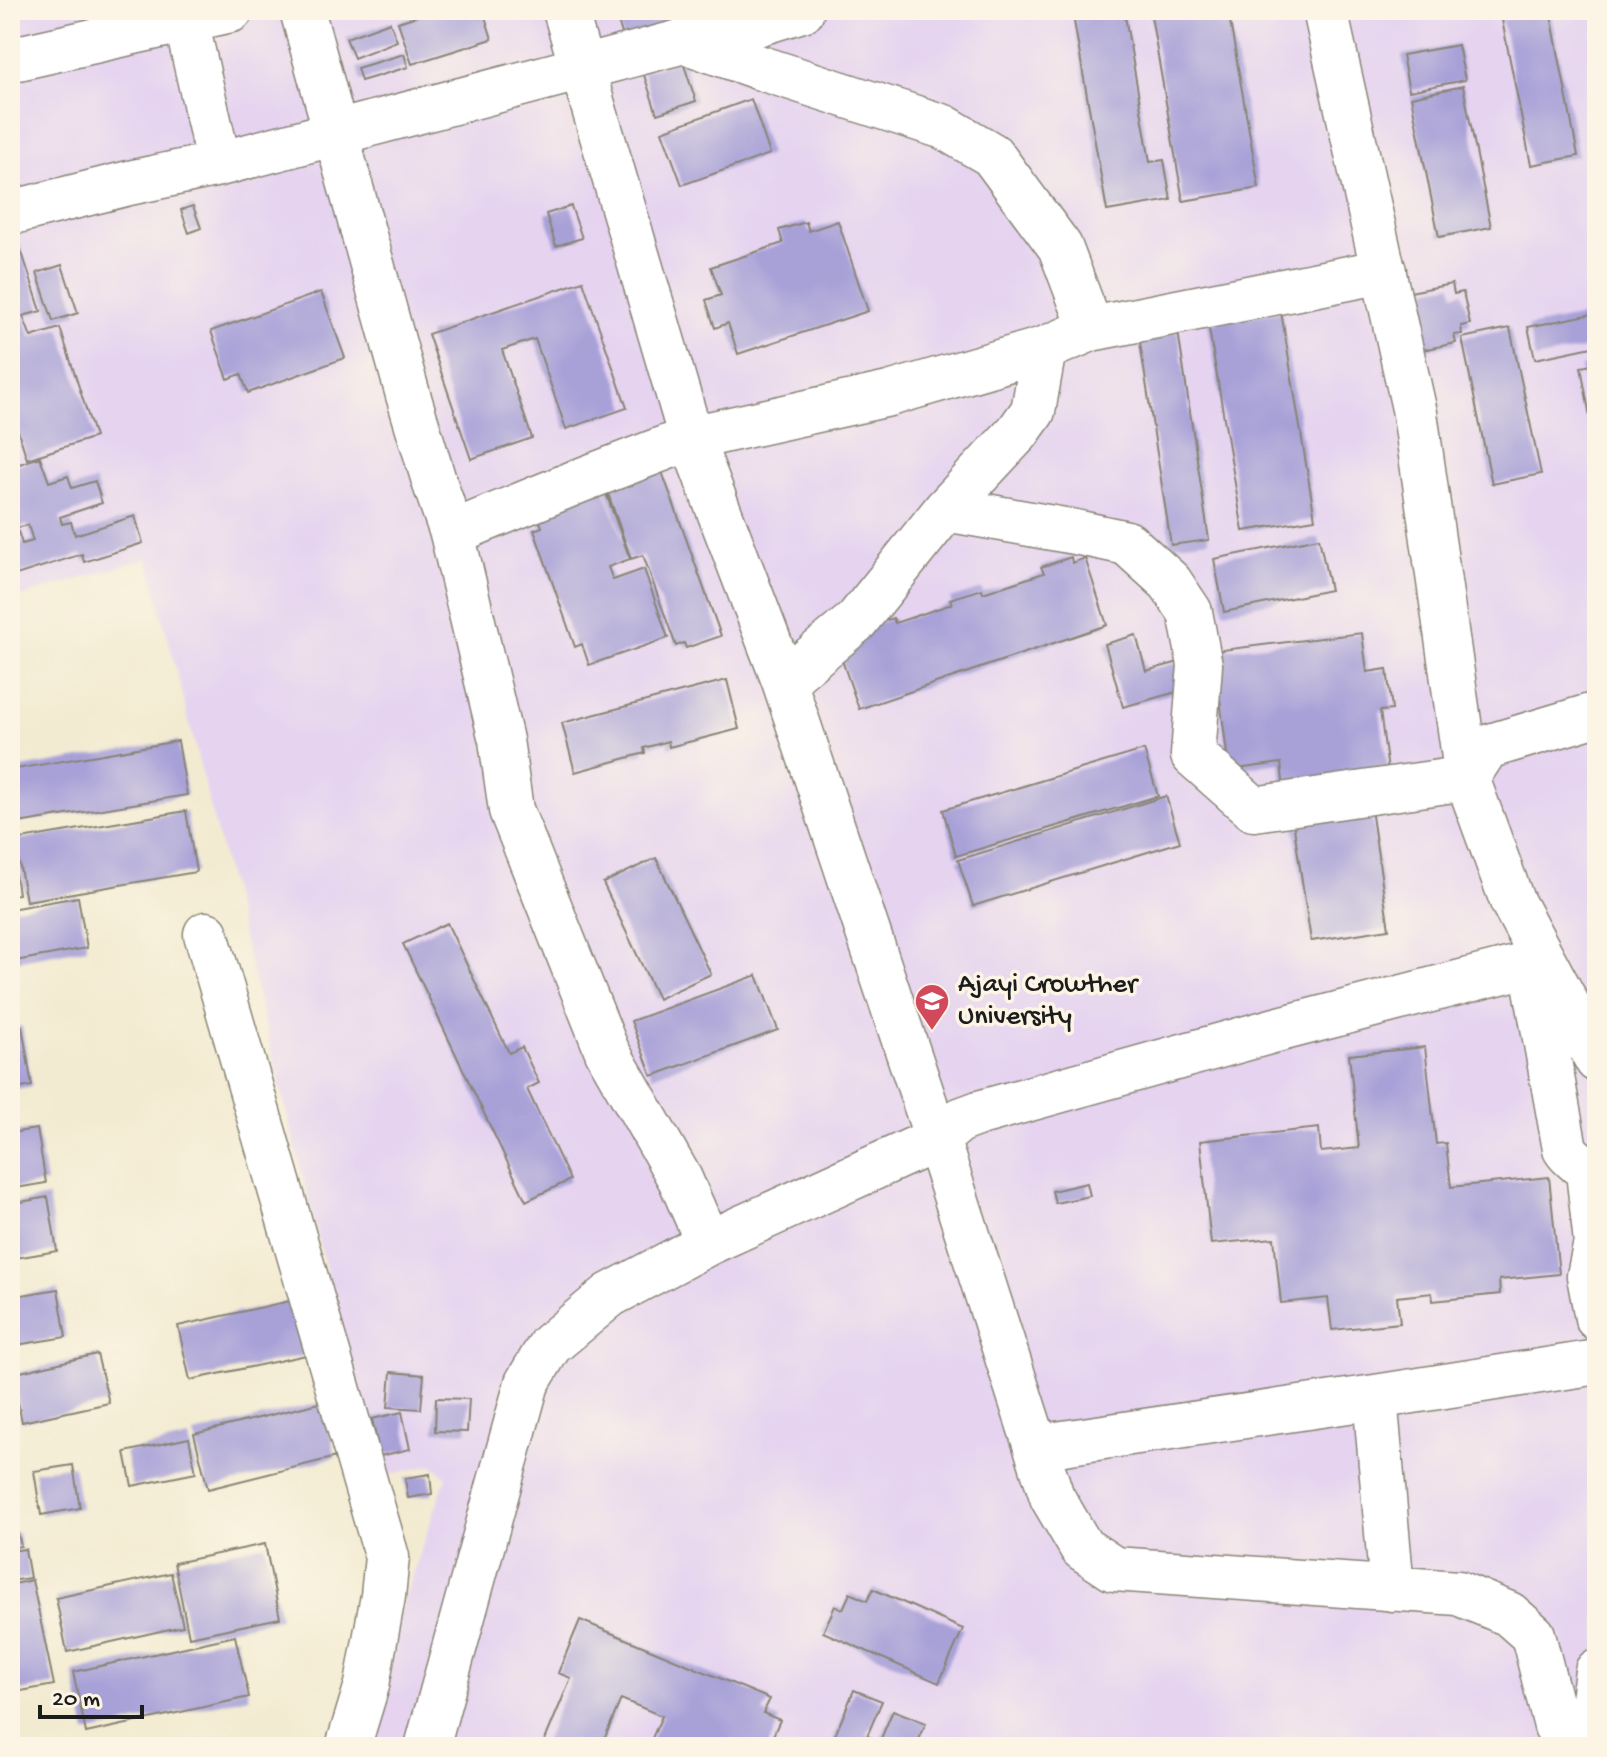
<svg xmlns="http://www.w3.org/2000/svg" width="1607" height="1757" font-family="'Gochi Hand',sans-serif">
<style>
.built{fill:#e5d3f0}
.building{fill:#a8a1d8;fill-rule:evenodd}
.lines{fill:none;stroke-linecap:round;stroke-linejoin:round}
.minor-casing{stroke:#888476;stroke-width:47}
.minor{stroke:#fff;stroke-width:44}
.labels{text-anchor:middle;dominant-baseline:central;stroke-width:7;stroke-linejoin:round;paint-order:stroke}
.poi-label{font-size:28px;fill:#1c1c1c;stroke:#fcf5e5;text-anchor:start}
</style>
<rect width="100%" height="100%" fill="#fcf5e5"/>
<filter id="ink" filterUnits="userSpaceOnUse"><feTurbulence type="fractalNoise" baseFrequency=".0125" numOctaves="2"/><feDisplacementMap in="SourceGraphic" scale="16" xChannelSelector="R" yChannelSelector="G"/><feConvolveMatrix kernelMatrix="1 2 1 2 8 2 1 2 1" color-interpolation-filters="sRGB"/></filter>
<filter id="wash" filterUnits="userSpaceOnUse"><feTurbulence type="fractalNoise" baseFrequency=".006" numOctaves="4" result="noise"/><feDisplacementMap in="SourceGraphic" scale="32" xChannelSelector="R" yChannelSelector="G"/><feGaussianBlur stdDeviation="1.8" result="paint"/><feColorMatrix in="noise" values="0 0 0 0 0 0 0 0 0 0 0 0 0 0 0 0 0 1.4 0 .05"/><feComposite in="paint" operator="in"/></filter>
<g filter="url(#wash)">
<rect width="100%" height="100%" fill="#f3ebd1"/>
<!-- built -->
<path class="built" d="M10,10H1597V1747H354L446,1477L432,1465L378,1477L148,558L10,600Z"/>
<g id="blocks">
<!-- building -->
<path class="building" d="M422,10H483L492,39L412,64L398,22L423,14Z
M614,10H742L627,48Z
M1072,10H1124L1150,162L1164,160L1171,200L1107,211Z
M1150,10H1228L1259,188L1183,201Z
M1550,10L1578,156L1531,165L1502,20Z
M390,22L397,41L354,58L346,38Z
M1458,45L1465,80L1409,91L1402,55Z
M404,54L408,67L361,81L357,68Z
M682,59L696,101L657,114L643,72Z
M1463,86L1491,227L1439,237L1411,97Z
M751,99L770,154L682,185L662,131Z
M193,206L201,228L189,233L181,210Z
M571,206L582,238L556,246L546,214Z
M838,221L868,311L738,354L728,323L715,328L706,300L721,295L711,267L783,243L779,230L806,222L809,231Z
M14,228L41,311L23,316L31,337L60,328L95,437L27,459L10,406V229Z
M62,265L78,313L53,321L37,273Z
M583,281L627,408L566,429L535,339L502,350L532,438L471,459L428,334Z
M1452,284L1454,294L1463,292L1470,324L1461,326L1462,334L1454,335L1456,343L1422,350L1410,292Z
M321,292L345,358L248,393L241,374L228,379L211,331Z
M1281,311L1315,519L1243,531L1208,323Z
M1597,313V346L1535,359L1528,327Z
M1510,328L1541,474L1492,484L1462,338Z
M1178,331L1209,540L1171,545L1139,336Z
M1597,364V445H1595L1581,367Z
M40,457L49,482L68,476L72,488L95,481L102,503L60,517L62,524L71,522L75,535L135,516L143,543L84,562L82,554L10,577V467ZM28,525L33,541L22,544L17,528Z
M660,466L721,636L686,648L684,643L676,646L643,555L631,559L605,485Z
M604,488L630,559L608,567L613,580L644,569L668,638L589,665L582,644L575,647L534,530L542,527L536,511Z
M1319,538L1330,590L1224,612L1214,559Z
M1071,557L1072,563L1085,558L1107,625L859,709L836,643L863,628L893,618L895,623L952,604L950,599L982,589L983,593L1044,573L1041,567Z
M1362,633L1367,672L1387,669L1392,710L1380,711L1389,778L1284,791L1281,763L1229,770L1214,651Z
M1136,635L1146,671L1179,662L1187,689L1123,707L1105,644Z
M727,680L739,729L669,747L668,741L644,748L645,753L575,772L562,723Z
M178,741L187,795L12,824L10,770Z
M1144,750L1158,796L956,856L943,810Z
M1166,796L1180,842L973,906L958,860Z
M1371,809L1389,929L1311,941L1293,821Z
M186,811L196,872L26,901L15,840Z
M10,852H12L18,894L10,896Z
M656,858L711,974L658,999L603,883Z
M78,897L87,948L10,962V909Z
M447,923L509,1053L522,1047L539,1083L527,1089L570,1180L526,1201L403,944Z
M757,975L778,1030L652,1076L631,1021Z
M22,1026L32,1086L10,1090V1028Z
M1425,1047L1436,1144L1446,1143L1451,1187L1549,1177L1559,1274L1499,1280L1500,1294L1433,1301L1432,1293L1397,1297L1400,1323L1332,1330L1328,1298L1281,1303L1274,1238L1211,1244L1200,1141L1319,1128L1321,1152L1359,1148L1349,1055Z
M37,1129L46,1183L10,1189V1133Z
M1087,1183L1090,1196L1055,1203L1052,1191Z
M48,1197L57,1251L10,1259V1204Z
M58,1289L66,1337L10,1346V1297Z
M299,1299L311,1354L190,1380L178,1326Z
M97,1354L109,1403L22,1422L12,1374Z
M391,1372L424,1375L421,1409L388,1407Z
M436,1398L469,1399L467,1432L435,1431Z
M323,1402L336,1457L208,1489L194,1434Z
M402,1412L410,1449L380,1456L372,1419Z
M189,1438L196,1473L132,1486L125,1452Z
M73,1465L80,1508L41,1515L34,1471Z
M430,1474L432,1494L408,1498L405,1478Z
M18,1533L21,1546L10,1548V1534Z
M265,1544L280,1618L189,1637L174,1563Z
M25,1549L30,1578L10,1581V1551Z
M171,1573L183,1626L67,1652L56,1598Z
M32,1580L54,1685L10,1693V1585Z
M873,1589L963,1629L939,1683L823,1632L835,1606L843,1609L850,1593L867,1601Z
M580,1620L770,1699L763,1713L780,1720L768,1747H648L662,1716L621,1699L601,1747H542L571,1678L558,1673Z
M235,1636L249,1697L86,1733L73,1672Z
M854,1690L882,1701L867,1736L880,1741L893,1710L926,1723L916,1747H830Z"/>
</g>
</g>
<g filter="url(#ink)">
<use href="#blocks" fill-opacity="0" stroke="#888476" stroke-width="2"/>
<g class="lines">
<!-- minor casing -->
<g class="minor-casing">
<path id="minor" d="M302,10L408,395L434,481L452,533L501,740L511,810L607,1051L680,1179L708,1243
M565,10L691,438L784,681L937,1139L1052,1497L1082,1548L1114,1569L1458,1593L1509,1614L1533,1635L1556,1726L1571,1747
M1325,10L1415,413L1467,778L1512,901L1597,1060
M186,21L219,164
M684,41L761,68L944,127L992,155L1060,247L1091,329
M18,58L231,10
M10,213L129,183L219,164L684,41L744,28L802,10
M946,509L1075,532L1127,543L1170,582L1190,612L1200,665L1193,755L1254,809L1467,778L1487,747L1597,714
M452,533L579,481L691,438L889,394L1044,349L1091,329L1384,271
M784,681L856,621L946,509L1018,432L1033,411L1044,349
M206,934L387,1557L383,1596L367,1685L348,1747
M1532,966L1565,1149C1571,1159 1581,1163 1588,1172L1596,1242L1589,1276L1597,1318
M1375,1397L1392,1589
M1036,1447L1375,1397L1597,1362
M427,1747L527,1383L550,1345L610,1295L708,1243L937,1139L960,1120L979,1113L1276,1030L1543,961
M1583,1747L1589,1729L1597,1671"/>
</g>
<!-- minor -->
<use href="#minor" class="minor"/>
</g>
</g>
<!-- icons -->
<defs>
<g id="university-pin" transform="scale(1.8)"><path d="M0 17L-7.5 6A9.5 9.5 0 1 1 7.5 6Z" fill="#d1495b" stroke="#fcf5e5"/><path d="M0-5L7-2L0 1L-7-2ZM-4 1L0 2.5L4 1V4Q0 6-4 4Z" fill="#fff"/></g>
</defs>
<g fill-rule="evenodd">
<use href="#university-pin" x="932" y="1001"/>
</g>
<g class="labels">
<!-- poi labels -->
<g class="poi-label">
<text x="958" y="985">Ajayi Crowther<tspan x="958" dy="32">University</tspan></text>
</g>
</g>
<!-- margin -->
<rect width="1607" height="1757" fill="none" stroke="#fcf5e5" stroke-width="40"/>
<!-- scale -->
<path d="M40 1705v12h102v-12" fill="none" stroke="#1c1c1c" stroke-width="4"/>
<text x="52" y="1705" font-size="24" fill="#1c1c1c" stroke="#fcf5e5" stroke-width="6" paint-order="stroke">20 m</text>
</svg>
